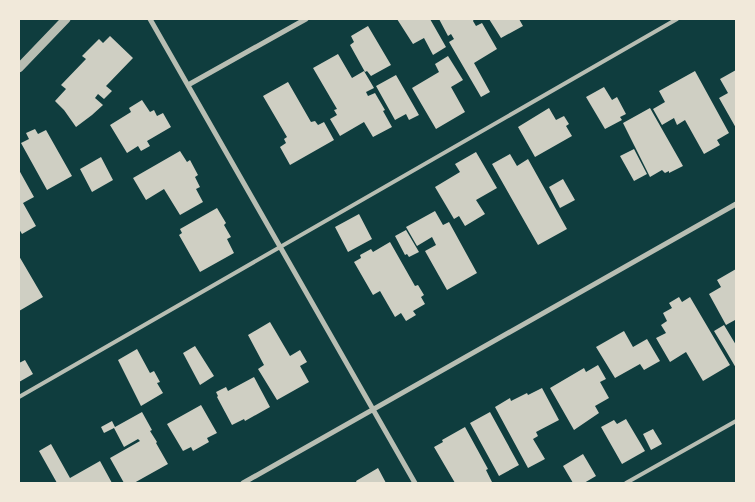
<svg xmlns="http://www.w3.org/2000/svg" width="755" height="502" font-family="Raleway,sans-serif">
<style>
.building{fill:#cfcfc3}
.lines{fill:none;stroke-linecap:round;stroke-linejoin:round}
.service{stroke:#b8beb3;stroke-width:4}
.minor{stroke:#b8beb3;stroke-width:5}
.tertiary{stroke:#b8beb3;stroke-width:9}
</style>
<rect width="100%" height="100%" fill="#0f3d3e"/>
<!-- building -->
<path class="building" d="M397,19H430L446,47L433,55L424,38L413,44Z
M439,19H474L473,21L476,26L482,23L497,49L474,63L490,92L481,97L449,42L454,39L451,34L448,36Z
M489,19H519L523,26L501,38Z
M368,26L391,65L371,76L367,71L365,72L350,45L354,42L351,36Z
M110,36L133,58L106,86L112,91L104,99L98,94L95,98L103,105L92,115L76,127L64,110L55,101L66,89L61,85L86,59L82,56L99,39L103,43Z
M338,54L352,78L364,71L374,88L366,92L368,96L375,93L385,110L383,111L392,127L373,137L364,122L340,136L330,119L337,115L334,110L337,109L313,68Z
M448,56L463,80L451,87L465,112L436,129L412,88L439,72L435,64Z
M736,70V128L719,98L728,93L720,79Z
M695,71L729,133L717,140L720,145L704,154L685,120L677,125L674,118L662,125L653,109L665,102L659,91Z
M396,75L419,115L409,120L406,114L395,120L376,86Z
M288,82L311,122L315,121L318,125L324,122L334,140L290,165L280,147L286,143L284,139L287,137L263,96Z
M604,87L612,100L617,97L626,114L620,117L622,120L605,129L586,97Z
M142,100L150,112L154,110L157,116L163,113L171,127L147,141L150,146L141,151L138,146L127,153L110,125L131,112L129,108Z
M549,108L556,120L564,116L569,124L566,126L572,136L535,157L518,127Z
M650,108L683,166L669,173V171L665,173L662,170L650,177L623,123Z
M35,129L38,134L46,130L72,176L47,190L21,143L29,139L26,133Z
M634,149L647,174L634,181L620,156Z
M180,151L187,162L190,160L198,175L195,177L200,187L196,189L203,202L180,215L164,189L146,200L133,178Z
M476,152L497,188L476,200L485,214L465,226L459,216L454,219L435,187L460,172L455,164Z
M510,154L517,166L528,159L567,229L538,245L492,164Z
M101,157L113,180L92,192L80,169Z
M19,170L34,197L23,203L36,226L22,234L19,229Z
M563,179L575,200L560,208L549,187Z
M217,208L226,223L224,225L231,237L227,239L234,253L200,272L179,235L182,233L180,229Z
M435,211L443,225L449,222L477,273L447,290L425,251L436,245L432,237L417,246L406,227Z
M359,214L372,239L348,252L335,227Z
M406,230L419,252L409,257L407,254L405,255L395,236Z
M390,242L415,286L418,285L424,295L421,297L425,304L413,311L416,315L406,321L401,313L395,317L380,291L373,295L354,262L361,258L360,255L371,249L373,252Z
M19,256L43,297L19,311Z
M736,269V322L735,320L726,325L709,294L721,287L717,280Z
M679,297L682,302L690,297L730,365L703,381L686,352L670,362L656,338L666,333L661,325L667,321L663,313L672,308L669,303Z
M270,322L290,356L300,350L307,362L300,366L309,382L277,400L258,369L264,365L248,335Z
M724,325L736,345L726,351L714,331Z
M624,331L633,347L647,339L660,361L644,370L640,364L615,378L596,347Z
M736,345V368L726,351Z
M195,346L214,376L200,385L183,353Z
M137,349L150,373L154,371L160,382L157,383L163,393L141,406L118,360Z
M25,360L33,374L19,382V363Z
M598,365L606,379L600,382L609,398L595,406L599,413L574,430L550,388L584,368L586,372Z
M254,377L270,407L245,421L244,419L232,425L217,397L218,396L216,392L226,387L228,391Z
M542,388L559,420L536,432L538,436L533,439L545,459L528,468L495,407L510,398L511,401L527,393L528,395Z
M201,405L217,433L207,438L209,442L193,451L191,447L183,451L167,424Z
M142,412L152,430L150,431L157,442L156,443L168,464L134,483H124L110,458L140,441L138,439L124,447L114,428L104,433L101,427L112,421L115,427Z
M490,412L519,465L499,476L470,423Z
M626,419L645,451L622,464L601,427L614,420L617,424Z
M465,427L488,469L486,470L492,482L489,483H455L434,447L443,442L442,440Z
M653,429L662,444L651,450L643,434Z
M51,444L70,478L100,461L112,483H57L39,451Z
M583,454L596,476L584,483H573L563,466Z
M378,468L386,483H357L356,481Z"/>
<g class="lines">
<!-- service -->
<path class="service" d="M19,397L677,19
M626,483L736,421"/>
<!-- minor -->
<path class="minor" d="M150,19L415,483
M188,85L306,19
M243,483L736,204"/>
<!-- tertiary -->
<path class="tertiary" d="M19,68L66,19"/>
</g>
<!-- border -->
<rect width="755" height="502" fill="none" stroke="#f1e9da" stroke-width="40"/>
</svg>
